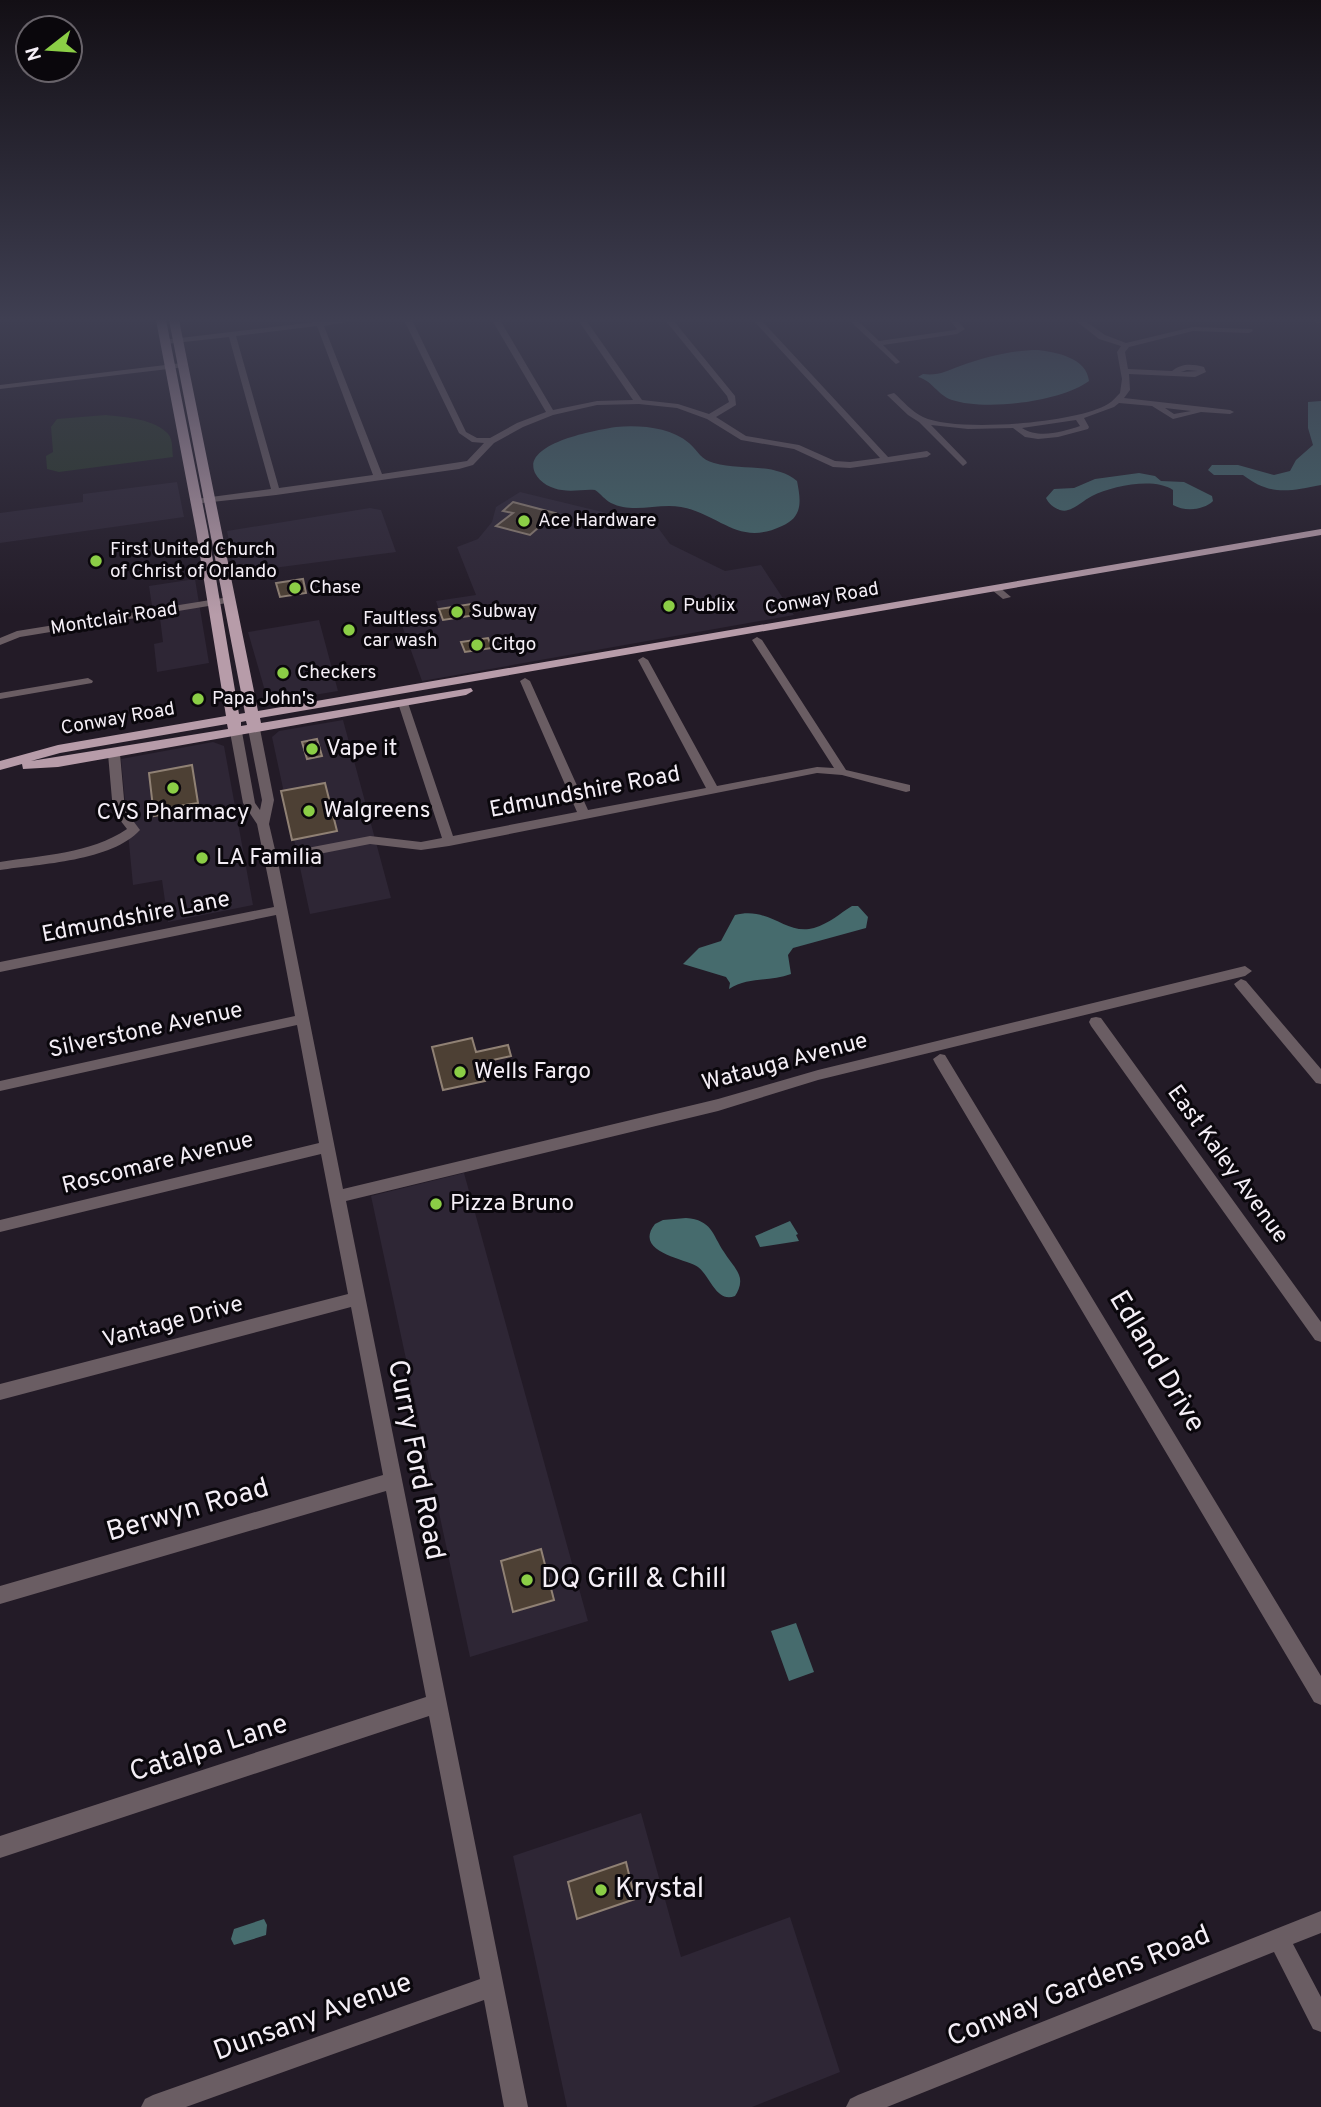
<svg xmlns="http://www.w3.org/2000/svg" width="1321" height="2107" font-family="Overpass,sans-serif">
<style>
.commercial{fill:#2e2635}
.green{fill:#2a3829}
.water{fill:#466b6d}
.building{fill:#4d4034;stroke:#908174;stroke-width:2}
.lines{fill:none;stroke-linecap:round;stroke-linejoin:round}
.minor{fill:#6a5d63;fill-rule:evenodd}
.major{fill:#b79ca9;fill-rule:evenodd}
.poi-dot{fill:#8bce46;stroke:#0a070c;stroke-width:2.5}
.labels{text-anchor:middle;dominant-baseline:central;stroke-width:6;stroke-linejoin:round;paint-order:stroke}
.far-poi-label{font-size:19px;fill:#f4eef6;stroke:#0a070c;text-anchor:start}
.far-street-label{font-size:19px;fill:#f4eef6;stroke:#0a070c}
.poi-label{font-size:23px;fill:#f4eef6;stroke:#0a070c;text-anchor:start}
.street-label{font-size:23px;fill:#f4eef6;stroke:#0a070c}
.near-street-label{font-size:28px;fill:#f4eef6;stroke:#0a070c}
.near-poi-label{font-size:28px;fill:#f4eef6;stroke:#0a070c;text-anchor:start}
</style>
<rect width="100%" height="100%" fill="#231b27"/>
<!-- commercial -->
<path class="commercial" d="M177,482L184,517L0,543V513L83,502V494Z
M520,492L656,525L670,544L725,571L761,565L794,615L422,681L400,620L440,613L436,601L476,595L457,547L478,539L492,522L496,507Z
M370,508L381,510L396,552L235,573L227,531Z
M195,579L209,663L157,672L154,644L163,642L160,618L152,606L149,586Z
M319,620L338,691L284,700L282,695L275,696L265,691L248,632Z
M343,720L391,898L310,914L272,737L279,731Z
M213,742L224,746L253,905L168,922L162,880L133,885L121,759Z
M464,1173L588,1621L470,1657L371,1196Z
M641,1813L681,1957L790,1917L840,2072L752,2107H567L513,1856Z"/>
<!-- green -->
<path class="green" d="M106,415C124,417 157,419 169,435C173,441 172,450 173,457L59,472L47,469L46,456L53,452L51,427L57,419Z"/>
<!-- water -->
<path class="water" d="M1038,350C1056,352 1087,358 1089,381C1061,402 985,411 952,400C937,395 933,381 918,377L923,374C938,376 947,371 960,366C985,357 1012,350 1038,350Z
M1321,401V485C1287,492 1269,495 1243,475H1214L1208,470L1212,465H1238L1274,475L1290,471L1296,460L1313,445L1308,428V402Z
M616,427C640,425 670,427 689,443C698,451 701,460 714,463C741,471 774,462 797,481C801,501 803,517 782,526C738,547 720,514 681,507C658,503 633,514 611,503C605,500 601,494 595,490C584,489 573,492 562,490C552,489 540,483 535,473C521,443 597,430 616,427Z
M1139,473L1155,476L1161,481L1184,482L1212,496L1213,501C1204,510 1185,512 1173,505V490C1154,477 1112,486 1092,496C1084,500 1076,508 1068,510C1060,513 1049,505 1046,498L1054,489L1074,488L1095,479Z
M852,906H858L868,917L866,928L793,948L788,955L791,974C770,982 749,976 729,989L730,983L726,977L683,964L699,948L721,941L735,915C770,906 786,936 814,928C830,923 839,914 852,906Z
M686,1218C712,1220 712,1234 724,1252C728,1259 736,1267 739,1275C742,1282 739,1290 735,1296C716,1303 711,1277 698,1267C688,1259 632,1253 655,1224L663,1220Z
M790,1221L798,1234L796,1235L799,1241L760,1247L755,1236Z
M796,1623L814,1672L789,1681L771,1631Z
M264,1919L267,1925L266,1935L234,1945L231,1939L234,1929Z"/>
<!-- building -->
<path class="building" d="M513,502L555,513L530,535L496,526L513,513L503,511Z
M303,579L306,593L280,597L276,583Z
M471,604L476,615L443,620L439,609Z
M488,638L492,648L465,652L461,642Z
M317,739L322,756L307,759L302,742Z
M192,765L198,803L165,808L166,814L154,816L149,773Z
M325,783L337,831L292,840L281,791Z
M472,1038L476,1052L508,1045L511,1056L479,1063L485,1081L443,1090L432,1047Z
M541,1549L554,1600L513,1612L501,1561Z
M626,1862L635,1899L577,1919L568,1882Z"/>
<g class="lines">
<!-- minor -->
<path class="minor" d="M332,320H357L324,326L382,474L467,461L484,443L472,442L459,433L404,320H412L466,432L477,438H490L517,423L546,412L492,320H500L553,410L597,401L633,400L578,320H586L642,400L678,404L709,414L729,402L727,396L665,320H673L735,396L736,405L716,417L746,436L799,445L835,461L850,462L880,458L753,320H761L888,457L927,451L931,454L927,457L850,468L833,467L794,449L741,440L707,419L677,408L639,404L597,405L553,415L523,427L494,443L473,465L459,469L276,495L193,504V500L196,499L271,489L229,337L166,344L162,342L163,340ZM317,326L373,475L279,488L236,336Z
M849,320H857L879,341L955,330L957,329L949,320H957L965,329L957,334L883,345L900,362L896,364Z
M1075,320H1084L1105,335L1126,343L1193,327L1252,329L1253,331L1249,333L1193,331L1129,347L1125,352L1128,369L1172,371C1182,363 1192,364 1204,367L1206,372L1195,377L1129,374L1130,390L1124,398L1230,410L1234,412L1230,414L1201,412L1173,419L1152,406L1119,403L1114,407L1084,418L1089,427L1088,429L1058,437L1038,439L1025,437L1013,428L968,429L931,425L966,461L967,463L963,466L919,422L908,415L887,395L894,393C903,401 912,412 923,417C956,433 1078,423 1108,404C1113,401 1117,396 1120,393L1122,379L1117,352L1121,346L1099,339ZM1187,370L1198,371L1181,372ZM1165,408L1191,411L1174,414ZM1076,420L1080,426C1062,432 1039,439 1022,428Z
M1313,320H1321V323L1314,322Z
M182,363H185V367L0,389V385Z
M992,586H998L1011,597L1003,599L992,590Z
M229,597L233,598V602L20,637L0,645V638L17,631Z
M757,637L762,640L846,770L910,785V791L906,792L842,775L817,773L449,846L421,850L370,844L278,862L343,1189L718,1099L818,1070L1245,966L1252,971L1245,976L818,1080L718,1111L346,1201L528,2107H504L484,2000L186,2107H141L145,2099L153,2095L480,1979L429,1716L0,1858V1836L426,1697L386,1491L0,1604V1586L383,1475L351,1307L0,1400V1384L348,1294L321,1154L0,1232V1220L319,1143L297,1025L0,1091V1081L295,1016L276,915L0,972V962L274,907L257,824L243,803L230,732L236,729L242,732L255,803L260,810L262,800L248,729L254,726L260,729L274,800L269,824L276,854L370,836L421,842L442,838L398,703L403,700L408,703L453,836L577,812L520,681L525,678L530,681L588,810L706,788L638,660L643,657L648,660L717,786L817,767L834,768L752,640Z
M88,678L93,681L92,683L0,699V693Z
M114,751L120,754L125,810L140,830C112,861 40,864 0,870V862C43,855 90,854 127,829L113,811L108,754Z
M1241,979L1246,981L1321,1069V1084L1316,1083L1236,987L1234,984Z
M1096,1017L1101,1018L1321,1322V1342L1315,1340L1091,1026L1089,1022L1091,1018Z
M940,1054L945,1055L1321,1676V1705L1314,1702L935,1063L933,1059Z
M1321,1911V1933L1293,1944L1321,1997V2032L1313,2029L1274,1952L887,2107H846L850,2099L858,2095Z"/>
<!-- major -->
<path class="major" d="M156,320H166L208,531L239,714L245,713L169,320H179L258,711L1321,529V535L260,718L261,723L471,688L473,691L466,695L58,767L23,769L22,764L0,770V761L58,745L226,716L196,531ZM246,721L247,725L241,726V722ZM227,724L228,729L31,761L60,753Z"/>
</g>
<!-- sky -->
<linearGradient id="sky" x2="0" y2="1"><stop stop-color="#130f15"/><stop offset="0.52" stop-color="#3f3f52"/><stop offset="1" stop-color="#3f3f52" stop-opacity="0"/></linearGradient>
<rect width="1321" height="615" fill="url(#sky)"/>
<!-- markers -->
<g class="poi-dot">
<circle cx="524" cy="521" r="7"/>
<circle cx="96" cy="561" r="7"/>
<circle cx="295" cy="588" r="7"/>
<circle cx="669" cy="606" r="7"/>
<circle cx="457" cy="612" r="7"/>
<circle cx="349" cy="630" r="7"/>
<circle cx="477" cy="645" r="7"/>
<circle cx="283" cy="673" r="7"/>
<circle cx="198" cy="699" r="7"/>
<circle cx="312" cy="749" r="7"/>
<circle cx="173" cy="788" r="7"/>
<circle cx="309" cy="811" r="7"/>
<circle cx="202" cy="858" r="7"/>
<circle cx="460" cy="1072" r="7"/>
<circle cx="436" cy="1204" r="7"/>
<circle cx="527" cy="1580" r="7"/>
<circle cx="601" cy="1890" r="7"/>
</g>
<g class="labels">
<!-- far-poi labels -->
<g class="far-poi-label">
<text x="538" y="521">Ace Hardware</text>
<text x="110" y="550">First United Church<tspan x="110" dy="22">of Christ of Orlando</tspan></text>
<text x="309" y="588">Chase</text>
<text x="683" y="606">Publix</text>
<text x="471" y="612">Subway</text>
<text x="363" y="619">Faultless<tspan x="363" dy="22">car wash</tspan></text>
<text x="491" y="645">Citgo</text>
<text x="297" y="673">Checkers</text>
<text x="212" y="699">Papa John's</text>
</g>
<!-- far-street labels -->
<g class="far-street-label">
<text transform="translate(822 599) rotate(-10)">Conway Road</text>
<text transform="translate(114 619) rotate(-9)">Montclair Road</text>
<text transform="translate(118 719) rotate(-10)">Conway Road</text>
</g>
<!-- poi labels -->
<g class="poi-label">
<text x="326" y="749">Vape it</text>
<text x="323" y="811">Walgreens</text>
<text x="173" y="813" text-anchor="middle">CVS Pharmacy</text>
<text x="216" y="858">LA Familia</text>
<text x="474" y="1072">Wells Fargo</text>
<text x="450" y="1204">Pizza Bruno</text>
</g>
<!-- street labels -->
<g class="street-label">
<text transform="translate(585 793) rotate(-11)">Edmundshire Road</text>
<text transform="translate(136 918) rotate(-11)">Edmundshire Lane</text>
<text transform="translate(146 1031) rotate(-12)">Silverstone Avenue</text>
<text transform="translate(785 1063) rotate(-15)">Watauga Avenue</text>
<text transform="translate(158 1164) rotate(-14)">Roscomare Avenue</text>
<text transform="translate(1227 1165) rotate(54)">East Kaley Avenue</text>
<text transform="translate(173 1323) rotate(-15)">Vantage Drive</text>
</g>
<!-- near-street labels -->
<g class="near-street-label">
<text transform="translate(1156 1362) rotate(59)">Edland Drive</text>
<text transform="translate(415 1460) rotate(79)">Curry Ford Road</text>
<text transform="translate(188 1511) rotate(-16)">Berwyn Road</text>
<text transform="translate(209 1749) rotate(-18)">Catalpa Lane</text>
<text transform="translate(1079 1987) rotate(-22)">Conway Gardens Road</text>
<text transform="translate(313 2018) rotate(-20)">Dunsany Avenue</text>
</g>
<!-- near-poi labels -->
<g class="near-poi-label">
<text x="541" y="1580">DQ Grill &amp; Chill</text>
<text x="615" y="1890">Krystal</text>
</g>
</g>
<!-- north arrow -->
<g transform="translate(49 49) rotate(253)"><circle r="33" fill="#0a070c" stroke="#68636a" stroke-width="2"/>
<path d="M0-5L12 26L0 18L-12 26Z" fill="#8bce46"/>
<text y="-10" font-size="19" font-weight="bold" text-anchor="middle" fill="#f4eef6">N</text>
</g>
</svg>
